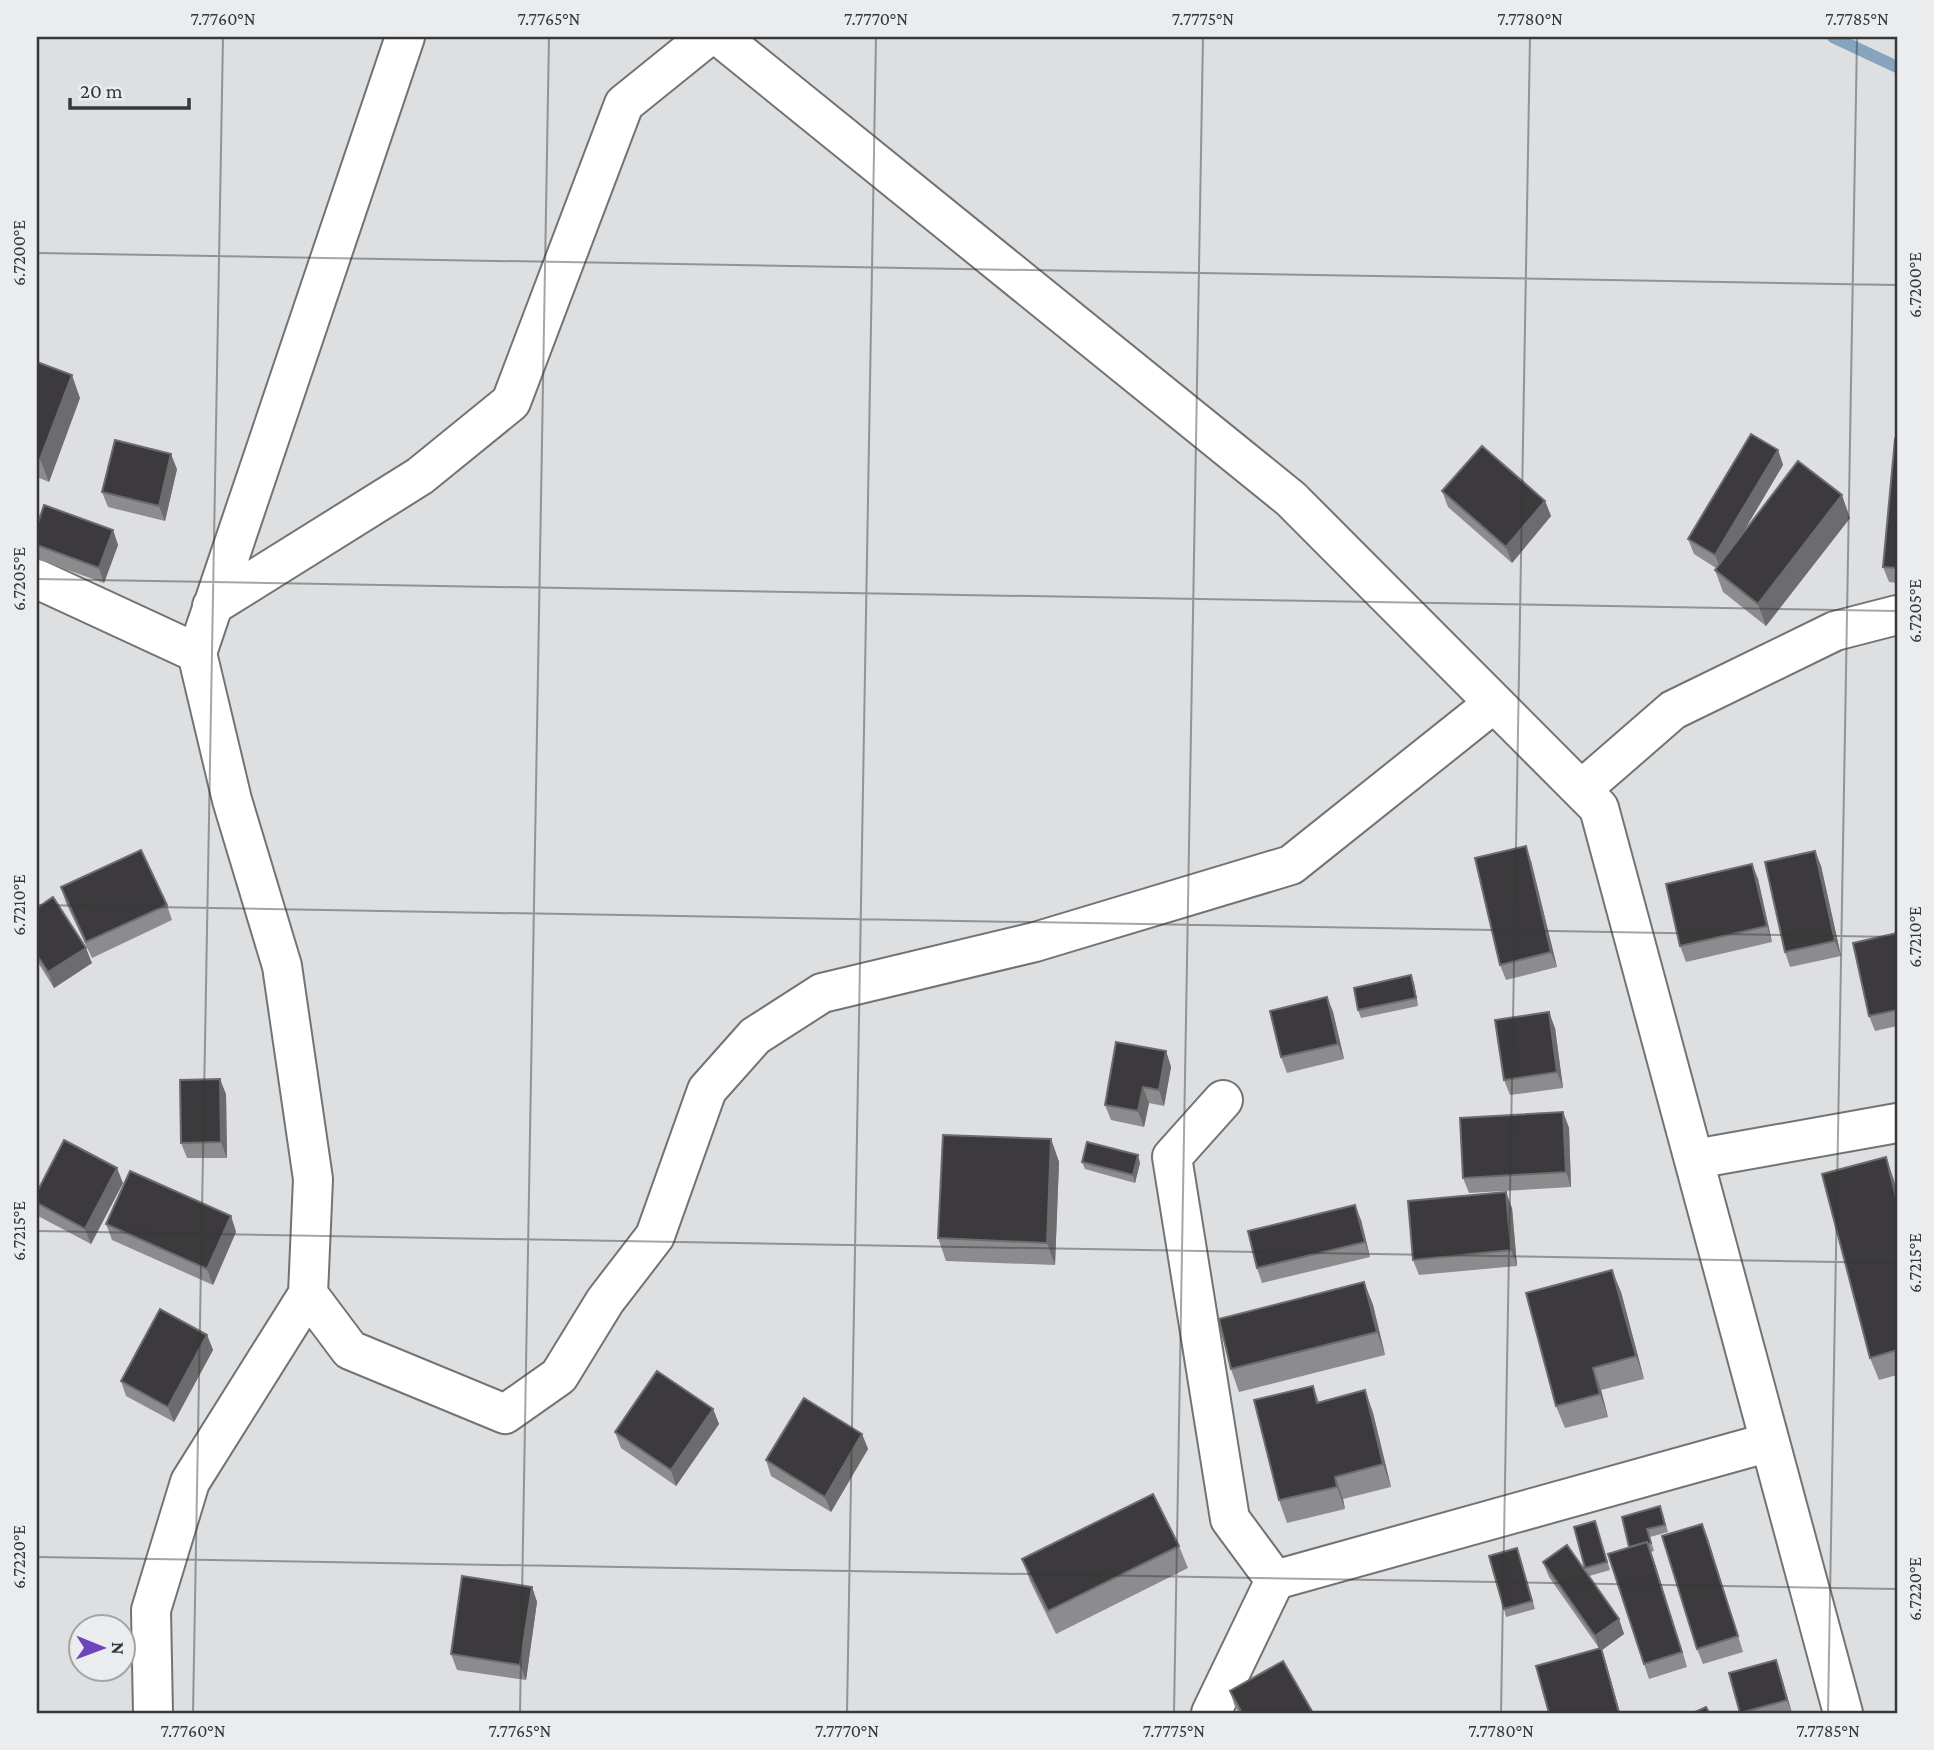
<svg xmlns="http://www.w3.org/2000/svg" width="1934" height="1750" font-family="'Crimson Pro',serif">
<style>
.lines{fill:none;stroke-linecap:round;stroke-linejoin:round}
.stream{stroke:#86a4bd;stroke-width:12}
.minor-casing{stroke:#717375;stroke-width:42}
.minor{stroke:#fff;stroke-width:38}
.wall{fill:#8c8c8e}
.shaded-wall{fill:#6c6c6e}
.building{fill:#3c3a3c;stroke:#6c6c6e;stroke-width:2}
.ticks{fill:none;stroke:#363738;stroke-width:2;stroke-opacity:0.45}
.neatline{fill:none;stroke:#363738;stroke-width:2.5}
.ticks-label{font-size:18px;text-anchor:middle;fill:#363738}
</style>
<rect width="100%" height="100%" fill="#dddfe1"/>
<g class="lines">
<!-- stream -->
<path class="stream" d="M1833,37L1897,67"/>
<!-- minor casing -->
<g class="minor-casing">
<path id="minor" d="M405,37L197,653L232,800L282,966L313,1179L308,1294L350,1350L505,1414L559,1376L605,1301L655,1236L707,1090L755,1036L822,993L1035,942L1291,865L1494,703
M720,37L1291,499L1599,808L1843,1713
M37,579L197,653
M212,606L420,476L511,402L624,104L707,37
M1581,790L1673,710L1835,631L1897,615
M1223,1100L1172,1157L1230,1519L1275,1580
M1695,1159L1897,1123
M153,1713L151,1610L190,1482L308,1294
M1211,1713L1275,1580L1770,1442"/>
</g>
<!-- minor -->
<use href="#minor" class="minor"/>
</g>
<!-- wall -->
<path class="wall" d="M37,362L80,398L49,482L37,477Z
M1897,440V583L1889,582L1883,567Z
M1778,450L1783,465L1743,532L1850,518L1766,626L1723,592L1715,570L1716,568L1694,554L1688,539Z
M177,469L165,521L108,507L102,492Z
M1442,491L1545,501L1551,516L1512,563L1448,507Z
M37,526L113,530L118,545L104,583L37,559Z
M1815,851L1821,866L1841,956L1790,967L1785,952Z
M1531,861L1557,967L1506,980L1500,965Z
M1752,864L1758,879L1772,942L1686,962L1680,946Z
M61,887L167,905L172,920L92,958L66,903Z
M37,908L92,963L54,988L37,961Z
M1897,933V1026L1875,1031L1869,1016Z
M1414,983L1418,1006L1361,1018L1358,1010Z
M1327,997L1333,1012L1344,1059L1287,1073L1281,1057Z
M1555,1028L1563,1088L1510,1095L1504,1080Z
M1166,1051L1171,1067L1164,1106L1149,1103L1144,1127L1111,1120L1105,1105Z
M226,1094L227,1158H187L181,1143Z
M1563,1112L1569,1128L1571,1187L1469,1193L1463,1178Z
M1051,1139L1059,1162L1055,1265L946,1261L938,1238Z
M1886,1157L1897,1193V1375L1879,1380L1870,1358Z
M1082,1162L1140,1163L1135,1183L1085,1169Z
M123,1183L91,1244L38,1216L37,1213V1192Z
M1512,1208L1517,1266L1419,1275L1413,1260Z
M231,1216L236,1232L213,1285L112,1240L106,1224Z
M1361,1220L1370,1257L1262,1283L1257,1268Z
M1364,1282L1373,1305L1385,1355L1239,1392L1231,1369Z
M1621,1292L1644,1379L1601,1390L1608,1417L1565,1428L1556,1406Z
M207,1335L213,1350L174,1422L126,1396L121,1381Z
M1313,1386L1319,1402L1365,1390L1373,1413L1391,1487L1343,1499L1345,1509L1287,1523L1279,1500Z
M713,1409L719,1424L676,1486L621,1448L615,1432Z
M862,1434L868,1449L831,1512L771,1476L766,1460Z
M1663,1514L1668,1532L1650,1537L1654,1551L1651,1552L1687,1667L1649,1679L1644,1664L1629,1547Z
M1574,1527L1598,1529L1610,1570L1589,1576L1619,1619L1624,1634L1602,1650L1606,1663L1620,1713H1549L1599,1648L1549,1577L1543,1562L1586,1571Z
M1708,1539L1743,1652L1703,1664L1697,1649Z
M1179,1546L1188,1568L1056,1634L1030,1581L1022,1559Z
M1520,1556L1535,1609L1506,1617L1504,1609Z
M532,1587L537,1602L526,1680L457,1670L451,1654Z
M1776,1660L1781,1675L1792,1713H1740Z
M1230,1691L1313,1713H1239L1235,1707Z"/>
<!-- shaded-wall -->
<path class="shaded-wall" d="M72,375L80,398L49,482L40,459Z
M1778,450L1783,465L1721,570L1715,555Z
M171,454L177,469L165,521L159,506Z
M1842,495L1850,518L1766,626L1758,604Z
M1545,501L1551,516L1512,563L1506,547Z
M113,530L118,545L104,583L99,568Z
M1526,846L1531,861L1557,967L1551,952Z
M1815,851L1821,866L1841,956L1835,941Z
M1752,864L1758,879L1772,942L1767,926Z
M86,948L92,963L54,988L48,972Z
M1411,975L1414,983L1418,1006L1416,998Z
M1327,997L1333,1012L1344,1059L1338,1044Z
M1549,1012L1555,1028L1563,1088L1557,1072Z
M1166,1051L1171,1067L1164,1106L1159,1090Z
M220,1079L226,1094L227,1158L221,1142Z
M1143,1087L1149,1103L1144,1127L1138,1111Z
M1563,1112L1569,1128L1571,1187L1566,1172Z
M1051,1139L1059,1162L1055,1265L1047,1243Z
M1138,1155L1140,1163L1135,1183L1133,1175Z
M1886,1157L1894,1180L1897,1193V1201Z
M117,1168L123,1183L91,1244L85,1229Z
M1506,1192L1512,1208L1517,1266L1511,1250Z
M1355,1205L1361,1220L1370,1257L1365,1242Z
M231,1216L236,1232L213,1285L207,1269Z
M1612,1270L1621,1292L1644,1379L1636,1356Z
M1364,1282L1373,1305L1385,1355L1377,1332Z
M207,1335L213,1350L174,1422L168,1407Z
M1593,1368L1601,1390L1608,1417L1600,1394Z
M1365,1390L1373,1413L1391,1487L1383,1464Z
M713,1409L719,1424L676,1486L671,1470Z
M862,1434L868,1449L831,1512L825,1497Z
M1335,1477L1343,1499L1345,1509L1337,1487Z
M1702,1524L1708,1539L1743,1652L1738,1636Z
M1647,1542L1653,1557L1687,1667L1682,1652Z
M532,1587L537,1602L526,1680L520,1665Z
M1619,1619L1624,1634L1602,1650L1606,1663L1620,1713H1619L1595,1636Z
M1776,1660L1781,1675L1792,1713L1787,1700Z"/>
<!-- building -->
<path class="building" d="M37,362L72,375L40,459L37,458Z
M1751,434L1778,450L1715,555L1688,539Z
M1895,439L1897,440V568L1883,567Z
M115,440L171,454L159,506L102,492Z
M1482,446L1545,501L1506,547L1442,491Z
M1798,461L1842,495L1758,604L1715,570Z
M44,505L113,530L99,568L37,545V526Z
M1526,846L1551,952L1500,965L1475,858Z
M141,850L167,905L86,942L61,887Z
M1815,851L1835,941L1785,952L1765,862Z
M1752,864L1767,926L1680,946L1666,884Z
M53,897L86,948L48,972L37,955V908Z
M1897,933V1010L1869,1016L1853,943Z
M1411,975L1416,998L1358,1010L1354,988Z
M1327,997L1338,1044L1281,1057L1270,1011Z
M1549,1012L1557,1072L1504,1080L1495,1020Z
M1116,1042L1166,1051L1159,1090L1143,1087L1138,1111L1105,1105Z
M220,1079L221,1142L181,1143L180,1080Z
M1563,1112L1566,1172L1463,1178L1460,1118Z
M943,1135L1051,1139L1047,1243L938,1238Z
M64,1140L117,1168L85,1229L37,1203V1192Z
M1087,1142L1138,1155L1133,1175L1082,1162Z
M1886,1157L1897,1201V1350L1870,1358L1822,1174Z
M130,1171L231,1216L207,1269L106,1224Z
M1506,1192L1511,1250L1413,1260L1408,1201Z
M1355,1205L1365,1242L1257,1268L1248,1231Z
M1612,1270L1636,1356L1593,1368L1600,1394L1556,1406L1526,1293Z
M1364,1282L1377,1332L1231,1369L1219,1319Z
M160,1309L207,1335L168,1407L121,1381Z
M657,1371L713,1409L671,1470L615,1432Z
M1313,1386L1317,1403L1365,1390L1383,1464L1335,1477L1337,1487L1279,1500L1254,1400Z
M804,1398L862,1434L825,1497L766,1460Z
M1153,1494L1179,1546L1048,1611L1022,1559Z
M1660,1506L1665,1525L1647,1529L1651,1543L1648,1544L1647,1542L1629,1547L1622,1517Z
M1595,1521L1607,1562L1585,1568L1574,1527Z
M1702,1524L1738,1636L1697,1649L1662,1536Z
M1647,1542L1682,1652L1644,1664L1608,1554Z
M1567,1545L1619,1619L1595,1636L1543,1562Z
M1517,1548L1532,1601L1504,1609L1489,1556Z
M462,1576L532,1587L520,1665L451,1654Z
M1601,1648L1619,1713H1549L1536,1666Z
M1776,1660L1787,1700L1740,1713L1729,1673Z
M1283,1661L1313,1713H1242L1230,1691Z
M1706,1707L1709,1713H1693Z"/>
<!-- ticks -->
<path class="ticks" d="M37,253L1897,285M37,579L1897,611M37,905L1897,937M37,1231L1897,1263M37,1557L1897,1589M193,1713L223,37M520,1713L549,37M847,1713L876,37M1174,1713L1203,37M1501,1713L1530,37M1828,1713L1857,37"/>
<!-- border -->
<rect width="1934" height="1750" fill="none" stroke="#eaecee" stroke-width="77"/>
<!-- north arrow -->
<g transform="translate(102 1648) rotate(91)"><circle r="33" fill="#eaecee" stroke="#a2a4a5" stroke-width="2"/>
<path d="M0-5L12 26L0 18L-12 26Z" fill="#6e43bc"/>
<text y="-10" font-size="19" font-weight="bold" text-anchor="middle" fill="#363738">N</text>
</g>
<!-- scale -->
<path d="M70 98v10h119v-10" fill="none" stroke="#363738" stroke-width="3.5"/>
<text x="80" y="98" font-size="21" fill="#363738" stroke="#eaecee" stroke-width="5" paint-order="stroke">20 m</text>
<rect x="38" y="38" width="1858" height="1674" class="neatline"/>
<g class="ticks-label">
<text x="223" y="25">7.7760°N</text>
<text x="549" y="25">7.7765°N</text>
<text x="876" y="25">7.7770°N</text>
<text x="1203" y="25">7.7775°N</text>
<text x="1530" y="25">7.7780°N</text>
<text x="1857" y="25">7.7785°N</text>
<text transform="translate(19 253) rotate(-90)" y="6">6.7200°E</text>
<text transform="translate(1915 285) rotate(-90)" y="6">6.7200°E</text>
<text transform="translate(19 579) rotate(-90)" y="6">6.7205°E</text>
<text transform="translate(1915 611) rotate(-90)" y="6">6.7205°E</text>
<text transform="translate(19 905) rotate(-90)" y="6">6.7210°E</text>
<text transform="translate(1915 937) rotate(-90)" y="6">6.7210°E</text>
<text transform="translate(19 1231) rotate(-90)" y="6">6.7215°E</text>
<text transform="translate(1915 1263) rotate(-90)" y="6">6.7215°E</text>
<text transform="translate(19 1557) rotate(-90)" y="6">6.7220°E</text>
<text transform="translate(1915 1589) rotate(-90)" y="6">6.7220°E</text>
<text x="193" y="1737">7.7760°N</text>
<text x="520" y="1737">7.7765°N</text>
<text x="847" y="1737">7.7770°N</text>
<text x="1174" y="1737">7.7775°N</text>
<text x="1501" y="1737">7.7780°N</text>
<text x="1828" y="1737">7.7785°N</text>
</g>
</svg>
